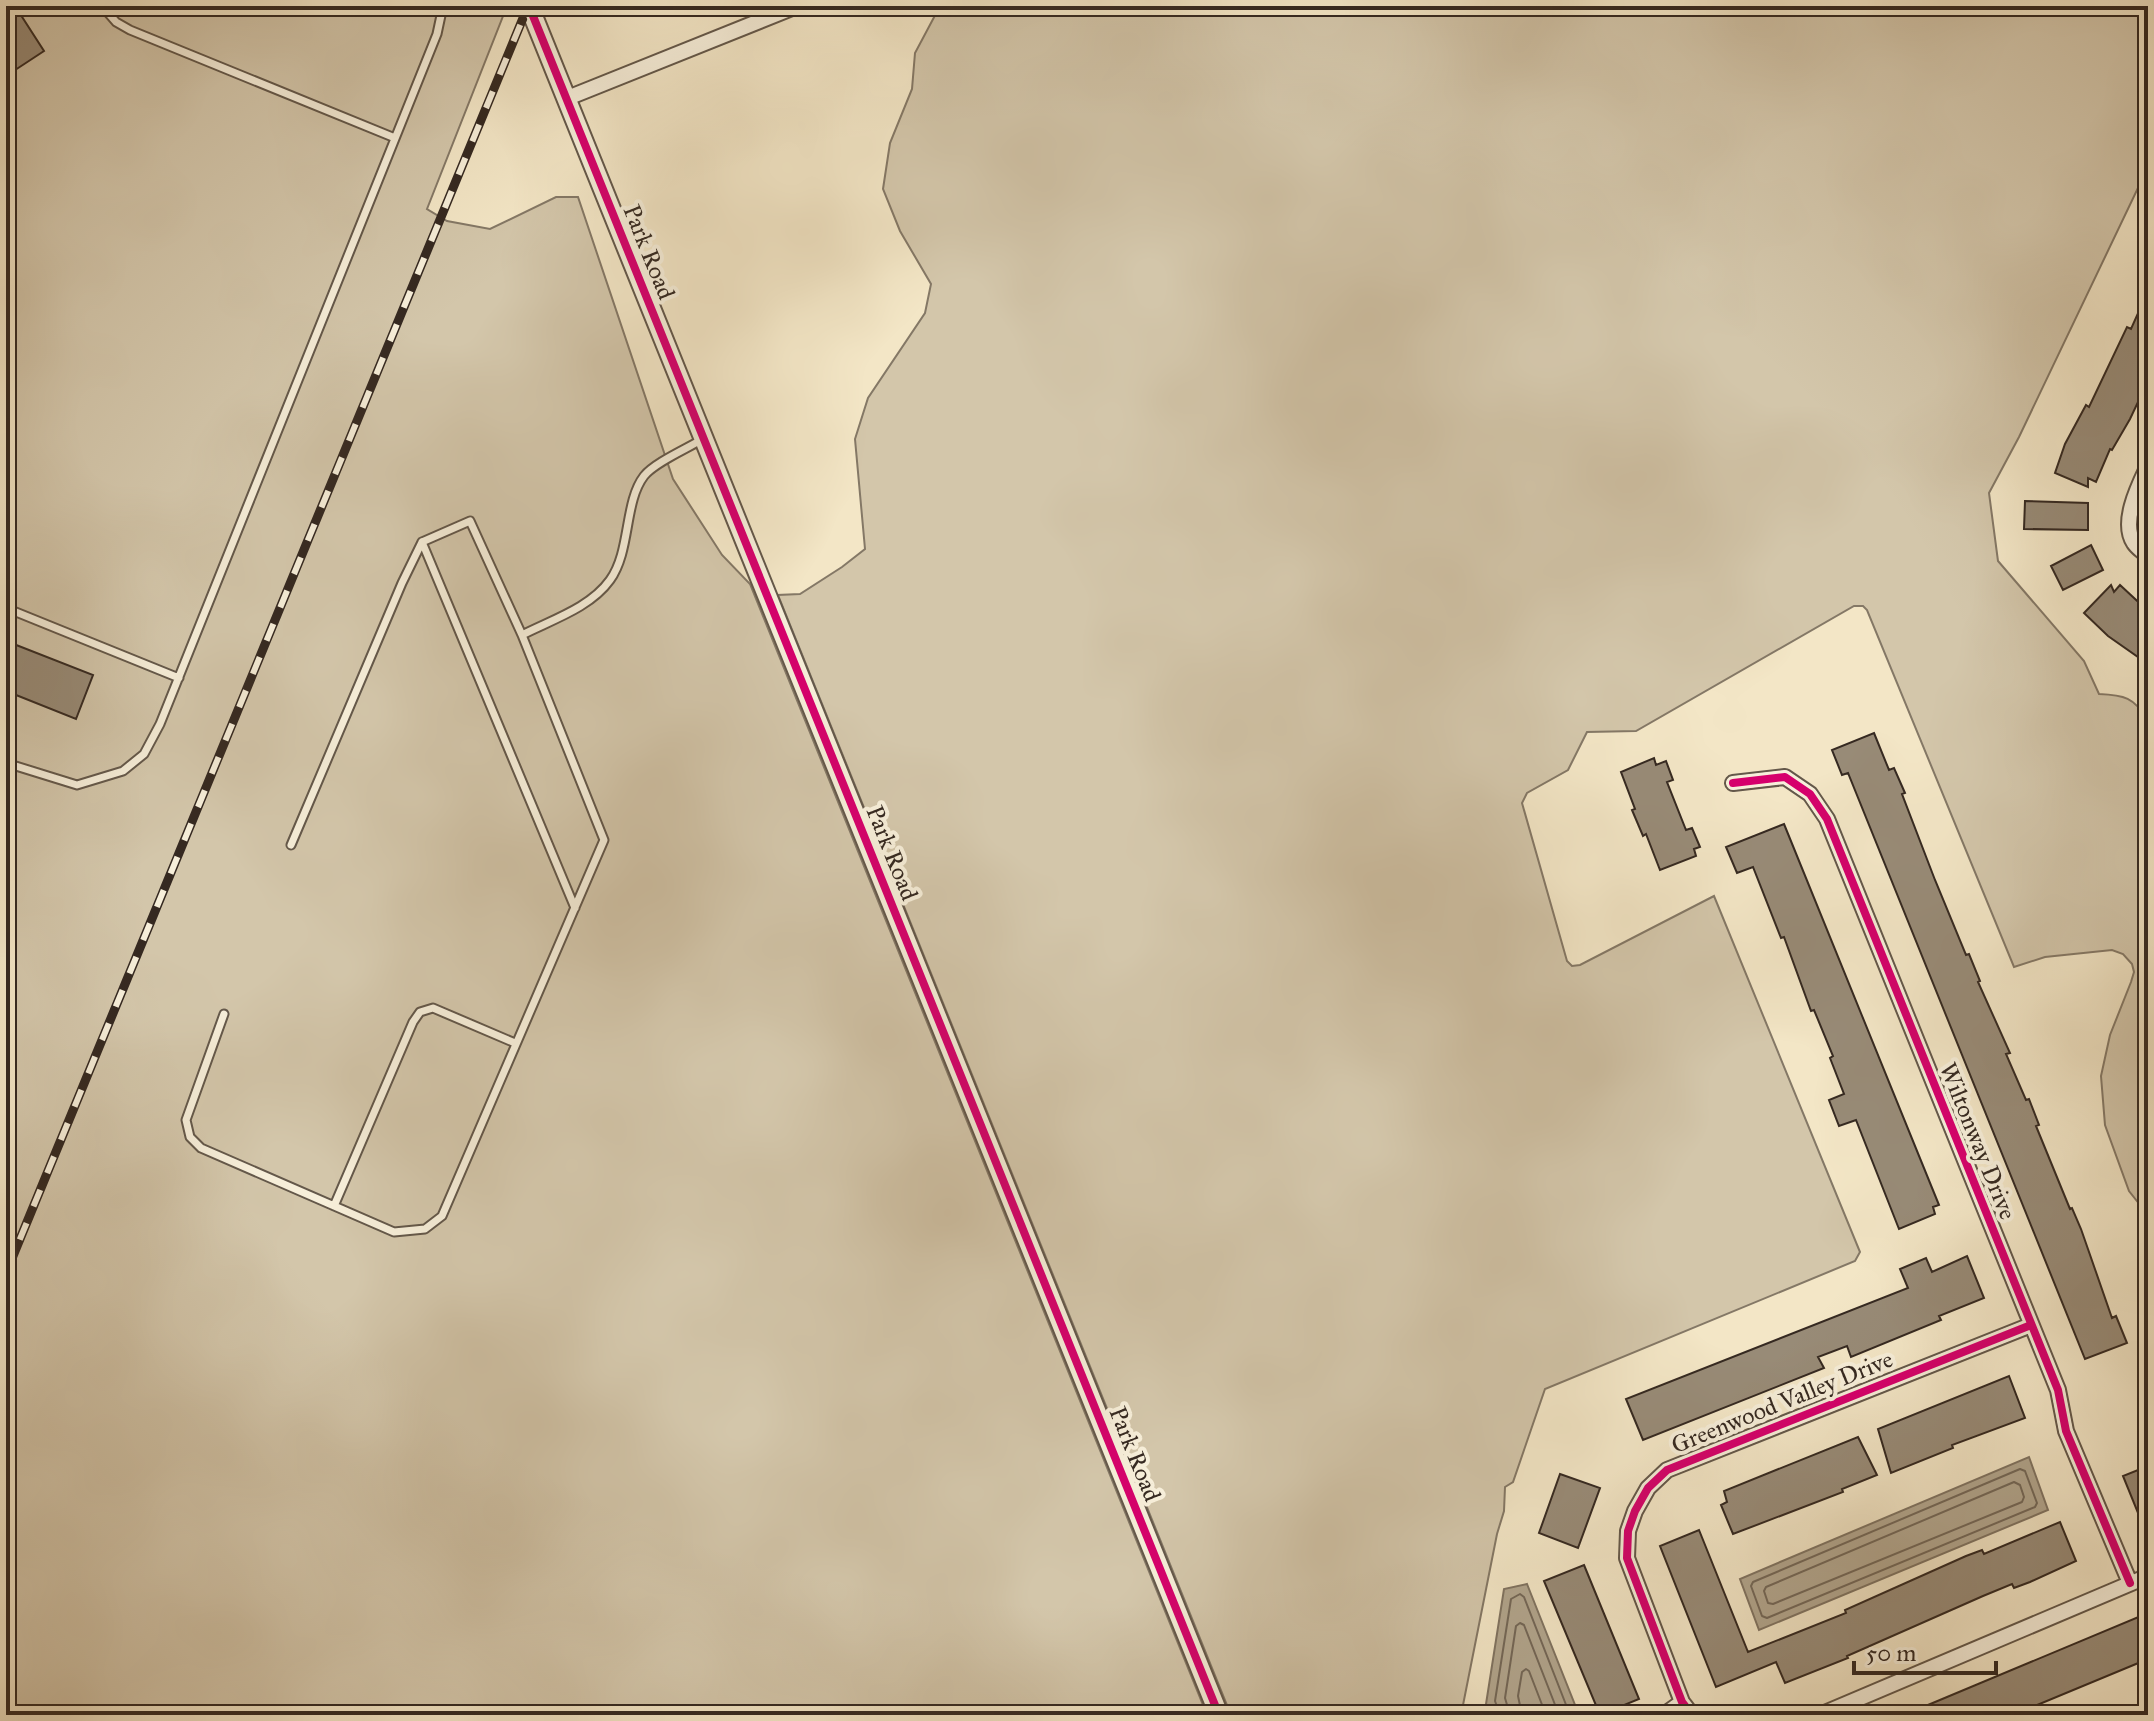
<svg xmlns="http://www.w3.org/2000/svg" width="2154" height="1721" font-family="'IM FELL Great Primer',serif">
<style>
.green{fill:#d3c6aa;stroke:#847866;stroke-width:2}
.water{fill:#b2a68e;stroke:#807462;stroke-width:2}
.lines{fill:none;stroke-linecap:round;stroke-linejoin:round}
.shore{stroke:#746858;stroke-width:2}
.building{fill:#988b77;stroke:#352921;stroke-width:2}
.service-casing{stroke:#64584a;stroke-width:11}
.minor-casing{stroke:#64584a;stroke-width:18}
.tertiary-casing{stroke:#64584a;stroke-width:22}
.service{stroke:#f7efda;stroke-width:7}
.minor{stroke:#f7efda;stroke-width:14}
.tertiary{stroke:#f7efda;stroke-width:18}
.rail-casing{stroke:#352921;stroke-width:9}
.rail{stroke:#f7efda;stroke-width:6;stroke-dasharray:18;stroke-linecap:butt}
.cycleway-casing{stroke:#f7efda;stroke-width:13}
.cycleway{stroke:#d6006c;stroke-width:8}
.labels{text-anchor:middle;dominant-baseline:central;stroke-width:8;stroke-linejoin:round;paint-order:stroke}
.street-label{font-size:24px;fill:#352921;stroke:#f7efda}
</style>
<rect width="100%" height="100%" fill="#f3e6c6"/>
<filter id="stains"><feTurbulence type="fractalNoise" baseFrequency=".0025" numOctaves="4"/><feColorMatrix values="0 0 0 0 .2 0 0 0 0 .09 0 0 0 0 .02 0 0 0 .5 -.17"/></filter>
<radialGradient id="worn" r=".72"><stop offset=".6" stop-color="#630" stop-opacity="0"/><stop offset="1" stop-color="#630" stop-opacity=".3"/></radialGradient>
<!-- green -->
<path class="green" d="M6,6H507L427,209L447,221L490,229L556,197H578L673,479L722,555L750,584L1207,1715H6Z
M940,6H2148V167L2019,437L1989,493L1998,561L2084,661L2099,694C2123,695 2135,697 2148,721V1215L2129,1191L2105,1125L2101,1076L2110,1035L2131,982L2134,972L2132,964L2123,954L2112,950L2045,957L2014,967L1867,610L1863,606H1854L1636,731L1587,732L1568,770L1527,793L1522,803L1567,961L1572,966L1580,965L1714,896L1860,1252L1855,1261L1545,1389L1513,1482L1505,1487L1504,1511L1497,1534L1463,1705L1464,1710L1471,1715H1231L778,595L800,594L842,567L865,549L855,439L868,398L925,313L931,284L900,231L883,189L890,143L912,89L915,53Z"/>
<!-- water -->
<path class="water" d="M2029,1457L2048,1510L1759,1630L1740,1579Z
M1527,1584L1579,1715L1492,1712L1486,1704L1504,1589Z"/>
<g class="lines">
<!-- shore -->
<path class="shore" d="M2020,1469L2025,1471L2037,1503L2035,1507L1767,1618L1762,1616L1751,1586L1753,1582Z
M2014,1482L2020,1485L2024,1497L2022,1502L1773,1604L1768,1603L1764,1591L1766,1587Z
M1500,1715L1495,1701L1511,1599L1520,1594L1524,1597L1570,1715
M1510,1715L1505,1698L1516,1626L1520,1623L1524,1625L1559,1715
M1522,1715L1518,1696L1522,1672L1526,1669L1529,1671L1546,1715"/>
</g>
<!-- building -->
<path class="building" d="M6,6H15L44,51L6,76Z
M2148,291V381L2130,419L2112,450L2110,449L2096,482L2088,478V487L2055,473L2065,444L2086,405L2089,407L2127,327L2131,329Z
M2025,501L2088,503V530L2024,529Z
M2091,545L2103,570L2063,590L2051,566Z
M2111,585L2114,592L2120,585L2148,611V664L2108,636L2084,613Z
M6,641L93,675L76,719L6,691Z
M1874,733L1889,770L1894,768L1905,793L1902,794L1935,880L1966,955L1969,954L1980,981L1978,982L2010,1053L2006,1054L2026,1100L2029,1099L2039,1125L2036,1126L2070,1209L2072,1208L2081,1229L2112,1318L2116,1316L2127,1343L2085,1359L1848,773L1842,775L1832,750Z
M1654,758L1656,765L1666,761L1673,780L1667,782L1686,830L1692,828L1700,847L1694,849L1696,856L1660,870L1646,834L1643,836L1632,810L1635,809L1621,772Z
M1784,824L1939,1205L1933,1207L1935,1214L1899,1229L1856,1120L1839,1126L1829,1100L1844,1094L1830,1058L1833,1056L1814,1010L1811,1011L1784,937L1781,938L1753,867L1737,873L1726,847Z
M1967,1256L1984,1298L1939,1316L1941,1320L1851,1357L1847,1346L1818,1357L1824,1368L1643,1440L1626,1399L1908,1288L1900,1269L1926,1258L1932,1272Z
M2009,1376L2025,1418L1952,1445L1953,1448L1891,1473L1878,1429Z
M1858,1437L1877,1475L1842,1489L1843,1492L1733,1534L1721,1505L1727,1502L1724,1491Z
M2148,1466V1535H2147L2123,1476Z
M1560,1474L1600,1488L1578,1548L1539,1533Z
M2060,1522L2076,1561L2030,1582L2014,1588L2012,1584L1983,1596L1847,1656L1848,1658L1785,1683L1776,1662L1716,1687L1660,1546L1699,1530L1748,1652L1846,1613L1845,1610L1966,1556L1982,1550L1984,1554Z
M1584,1565L1639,1699L1600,1715L1544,1581Z
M2148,1613V1659L2013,1715H1904Z"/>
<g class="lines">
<!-- service casing -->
<g class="service-casing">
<path id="service" d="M102,6L116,22L130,30L395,138
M6,608L179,678
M522,635L470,521L422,542L575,908
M6,763L77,785L123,771L144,754L160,724C252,494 345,264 437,34L443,6
M291,845L402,583L422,542
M224,1014L186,1120L190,1137L201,1148L394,1232L425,1229L442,1216L604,840L522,635C551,620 590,608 610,580C631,551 624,502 644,476C654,463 686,449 701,440
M334,1206L413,1022L420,1012L433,1008L515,1043"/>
</g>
<!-- minor casing -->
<g class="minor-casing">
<path id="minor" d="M565,99L797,6
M2148,466C2139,485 2120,522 2134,543C2137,548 2144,552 2148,557
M1733,783L1785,777L1810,794L1827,819L2058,1390L2066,1431L2130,1583
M1664,1715L1682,1702
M1692,1715L1682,1702L1627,1558L1628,1531L1635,1511L1648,1488L1667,1470L2031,1325
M1820,1715L2148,1576
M2137,1715L2148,1711"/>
</g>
<!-- tertiary casing -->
<g class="tertiary-casing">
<path id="tertiary" d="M529,6L1219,1715"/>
</g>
<!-- service -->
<use href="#service" class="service"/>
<!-- minor -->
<use href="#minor" class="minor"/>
<!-- tertiary -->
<use href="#tertiary" class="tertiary"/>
<!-- rail casing -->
<g class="rail-casing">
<path id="rail" d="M6,1273L528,6"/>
</g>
<!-- rail -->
<use href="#rail" class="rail"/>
<!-- cycleway casing -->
<g class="cycleway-casing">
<path id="cycleway" d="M529,6L1219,1715
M1733,783L1785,777L1810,794L1827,819L2058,1390L2066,1431L2130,1583
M1692,1715L1682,1702L1627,1558L1628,1531L1635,1511L1648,1488L1667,1470L2031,1325"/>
</g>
<!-- cycleway -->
<use href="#cycleway" class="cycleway"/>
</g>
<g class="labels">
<!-- street labels -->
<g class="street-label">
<text transform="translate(649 252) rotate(68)">Park Road</text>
<text transform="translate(892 853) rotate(68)">Park Road</text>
<text transform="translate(1978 1141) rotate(68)">Wiltonway Drive</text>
<text transform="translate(1782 1402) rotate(-22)">Greenwood Valley Drive</text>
<text transform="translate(1135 1454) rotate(68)">Park Road</text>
</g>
</g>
<!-- margin -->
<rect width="2154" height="1721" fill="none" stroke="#f3e6c6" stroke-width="32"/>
<rect x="8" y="8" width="2138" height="1705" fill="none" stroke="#352921" stroke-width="4"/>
<rect x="16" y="16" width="2122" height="1689" fill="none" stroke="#352921" stroke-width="2"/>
<!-- scale -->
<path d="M1854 1661v12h142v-12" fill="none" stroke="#352921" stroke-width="4"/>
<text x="1866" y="1661" font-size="24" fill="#352921" stroke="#f7efda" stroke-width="6" paint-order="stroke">50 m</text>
<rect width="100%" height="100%" filter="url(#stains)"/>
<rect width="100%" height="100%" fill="url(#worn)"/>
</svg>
